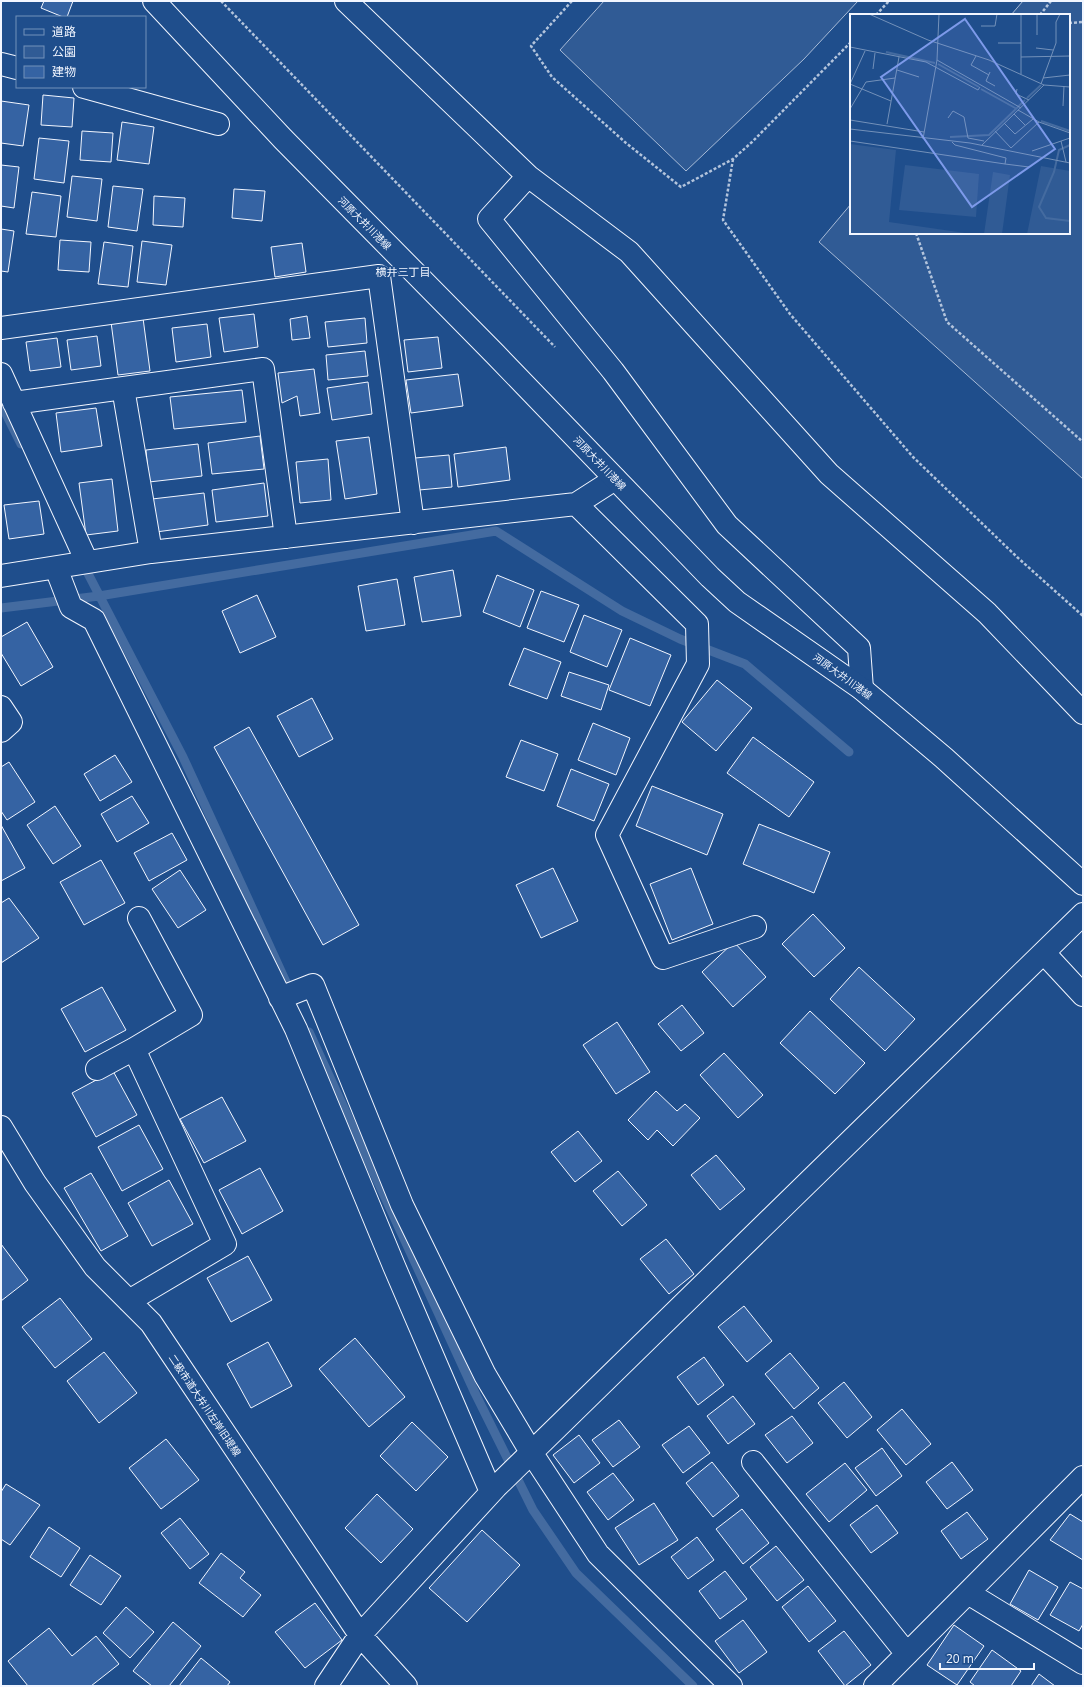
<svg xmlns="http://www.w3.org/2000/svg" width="1084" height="1687" font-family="'Open Sans','Noto Sans JP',sans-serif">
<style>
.green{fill:#305b95;stroke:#a8bbd7}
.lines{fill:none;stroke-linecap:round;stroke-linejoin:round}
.stream{stroke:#446ba0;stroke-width:9}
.building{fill:#3563a3;stroke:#f2f6ff}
.minor-casing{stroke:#f2f6ff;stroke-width:24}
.major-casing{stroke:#f2f6ff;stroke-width:24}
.path{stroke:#b3c4dc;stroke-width:2.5;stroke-dasharray:3 2;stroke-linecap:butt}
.minor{stroke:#1f4e8c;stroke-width:22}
.major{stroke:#1f4e8c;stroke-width:22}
.labels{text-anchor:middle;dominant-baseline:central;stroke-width:3;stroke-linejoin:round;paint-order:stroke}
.street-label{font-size:10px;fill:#f2f6ff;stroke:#1f4e8c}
.neighbourhood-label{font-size:11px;fill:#f2f6ff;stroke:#1f4e8c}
.inset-river{fill:none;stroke:#446ba0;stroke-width:2}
.inset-road{fill:none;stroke:#7391ba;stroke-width:1}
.view{fill:#7d9aea;fill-opacity:0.15;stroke:#7d9aea;stroke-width:2}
.inset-edge{fill:none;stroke:#f2f6ff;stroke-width:2}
</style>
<rect width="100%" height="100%" fill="#1f4e8c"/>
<!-- green -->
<path class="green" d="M604,1H858L804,59L686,171L560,50Z
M1023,1H1083V479L819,242L851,204V233H1069V15H1011Z"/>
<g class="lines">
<!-- stream -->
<path class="stream" d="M1,404L21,444
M82,562L183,757L292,995
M1,608L99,596L496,531L622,611L680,639L745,664L849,752
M309,1032L475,1393L533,1510L576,1573L693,1686"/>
</g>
<!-- building -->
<path class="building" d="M44,1H73L67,17H63L41,8Z
M43,95L74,98L72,127L41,125Z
M1,101L29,105L23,146L1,143Z
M122,122L154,127L149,164L117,160Z
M82,131L113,133L111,162L80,160Z
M39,138L69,141L64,183L34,179Z
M1,165L19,167L14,208L1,206Z
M72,176L102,179L97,221L67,217Z
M113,186L143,189L137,231L108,227Z
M234,189L265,191L262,221L232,218Z
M32,192L61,196L56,237L26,234Z
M154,196L185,198L183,227L153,225Z
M1,229L14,231L8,272L1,271Z
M60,240L91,242L89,272L58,270Z
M142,241L172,245L166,285L137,282Z
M104,242L133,246L128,287L98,284Z
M302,243L306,272L275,277L271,247Z
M254,314L258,347L224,352L219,318Z
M307,316L310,338L292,340L290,319Z
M143,318L150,371L118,375L111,322Z
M365,318L367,343L328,347L325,322Z
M207,324L211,357L176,362L172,328Z
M97,336L101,366L71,370L67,340Z
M438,337L442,368L408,372L404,340Z
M57,338L61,367L30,371L26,342Z
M365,351L368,376L328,380L326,355Z
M314,369L320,413L300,416L297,396L282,403L278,373Z
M458,374L463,406L411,413L406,380Z
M368,382L372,414L332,420L327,388Z
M242,390L246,422L174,429L170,397Z
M96,408L102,446L61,452L56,413Z
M260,436L264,469L212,474L208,443Z
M369,437L377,494L345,499L336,441Z
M198,444L202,476L149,482L146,450Z
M506,447L510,480L458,487L454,454Z
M449,455L452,487L419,490L415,458Z
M328,459L331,500L300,503L296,462Z
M112,479L118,531L86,535L79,483Z
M264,483L268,516L216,522L212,490Z
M204,493L208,525L156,532L152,499Z
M39,501L44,534L9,539L4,505Z
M453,570L461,616L422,622L414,577Z
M497,575L534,590L520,627L483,612Z
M397,579L405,625L366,631L358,586Z
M541,591L579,605L564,642L527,628Z
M257,595L276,637L240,653L222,611Z
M584,615L622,630L607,667L570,652Z
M27,622L53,667L21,686L1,653V637Z
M630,638L671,655L650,706L609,690Z
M524,648L561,662L547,699L509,685Z
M569,672L609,685L601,710L561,696Z
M717,680L752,708L716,751L682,722Z
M312,698L333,739L299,757L277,716Z
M593,723L630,738L616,775L578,760Z
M249,727L359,925L323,945L214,747Z
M753,737L814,782L789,817L727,773Z
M521,740L558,754L544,791L506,777Z
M115,755L132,782L100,801L84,774Z
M9,762L35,802L7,820L1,811V767Z
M571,769L609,784L594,821L557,806Z
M652,786L723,814L707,855L636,826Z
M132,796L149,823L117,842L101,814Z
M55,806L81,846L53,864L27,825Z
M759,824L830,852L814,893L743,864Z
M1,825L25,868L1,881Z
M172,833L187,860L149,881L134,853Z
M101,860L125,903L84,925L60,882Z
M553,868L578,921L541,938L516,885Z
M691,868L713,924L672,940L650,884Z
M180,870L206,910L178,928L152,889Z
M9,898L39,938L1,963V903Z
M813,914L845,948L814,977L782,944Z
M734,942L766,977L733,1007L702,972Z
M859,967L915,1019L885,1051L830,999Z
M102,987L126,1030L85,1052L61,1009Z
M682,1005L704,1033L681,1051L658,1024Z
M810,1011L865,1063L835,1094L780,1043Z
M617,1022L650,1072L616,1094L583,1045Z
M724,1053L763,1095L738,1118L700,1075Z
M113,1071L137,1115L96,1137L72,1093Z
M656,1091L677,1111L685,1104L700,1118L673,1146L657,1130L648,1140L628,1120Z
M222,1097L246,1141L204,1163L180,1119Z
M139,1125L163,1169L122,1191L98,1147Z
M578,1131L602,1161L575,1182L551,1152Z
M716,1155L745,1189L720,1210L691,1175Z
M260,1168L283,1211L242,1234L219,1190Z
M618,1171L647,1205L622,1226L593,1191Z
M91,1173L128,1236L101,1251L64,1188Z
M169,1180L193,1224L152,1246L128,1203Z
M666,1239L694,1274L669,1294L640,1259Z
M1,1244L28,1280L1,1301Z
M248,1256L272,1300L231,1322L207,1278Z
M60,1298L92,1339L55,1368L22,1327Z
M744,1306L772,1341L747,1362L718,1327Z
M355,1338L405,1397L369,1427L319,1369Z
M268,1342L292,1386L251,1408L227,1364Z
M104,1352L137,1393L99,1423L67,1381Z
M790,1353L819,1388L794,1409L765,1374Z
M704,1357L724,1385L698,1405L677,1377Z
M844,1382L872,1417L847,1438L818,1403Z
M733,1396L755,1424L728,1444L707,1416Z
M902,1409L931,1444L906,1465L877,1430Z
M792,1416L813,1443L787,1463L765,1435Z
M619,1420L640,1447L613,1467L592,1440Z
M412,1422L448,1457L416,1491L380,1456Z
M689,1426L710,1453L683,1473L662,1445Z
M579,1435L600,1463L574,1483L553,1455Z
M166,1439L199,1480L161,1509L129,1468Z
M882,1448L902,1476L876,1496L855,1468Z
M712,1462L739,1496L713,1517L686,1483Z
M952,1462L973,1490L947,1509L926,1482Z
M845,1463L867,1490L829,1522L806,1494Z
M613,1473L634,1500L608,1520L587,1492Z
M6,1484L40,1505L10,1545L1,1539V1492Z
M377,1494L413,1529L381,1563L345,1528Z
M654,1503L678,1540L639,1565L615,1528Z
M877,1505L898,1533L871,1553L850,1525Z
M742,1509L769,1543L743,1564L716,1529Z
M967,1512L988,1539L961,1559L941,1531Z
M1070,1514L1083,1522V1560L1050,1540Z
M180,1518L209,1554L190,1569L161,1533Z
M49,1527L80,1548L61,1577L30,1557Z
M482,1530L520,1565L467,1622L429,1588Z
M697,1537L714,1560L688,1579L671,1557Z
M776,1546L804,1580L777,1601L750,1567Z
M221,1553L245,1572L240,1578L261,1595L243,1617L199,1583Z
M90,1555L121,1576L101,1605L70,1585Z
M1029,1570L1058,1587L1038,1620L1010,1604Z
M725,1571L747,1599L720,1619L699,1591Z
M1070,1582L1083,1589V1624L1079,1631L1050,1615Z
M808,1586L836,1621L809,1642L782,1607Z
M315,1603L342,1640L305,1668L275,1632Z
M126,1607L154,1632L130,1658L103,1633Z
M743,1620L767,1652L739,1673L715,1641Z
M173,1622L201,1646L169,1686H152L133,1671Z
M954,1625L984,1646L957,1685L927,1665Z
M49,1628L72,1656L96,1636L119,1664L91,1686H28L8,1661Z
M844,1631L871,1665L845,1686L818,1651Z
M992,1650L1021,1671L1011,1686H975L970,1682Z
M201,1658L230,1682L227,1686H179Z
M1039,1674L1055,1686H1031Z"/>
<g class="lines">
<!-- minor casing -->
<g class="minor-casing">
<path id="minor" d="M346,1L528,176
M1,64L17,68
M84,87L218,124
M1,328L379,276L413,523
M1,374L87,562
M123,388L151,552
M14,403L263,369L286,537
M576,504L697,624L698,664L607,835L663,958L755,927
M56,568L71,607L94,620L296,1029L394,1266L491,1492
M1,576L151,552L576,504L615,479
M862,689L859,648L727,525L613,371L489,219L528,176L629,252L829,474L987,613L1083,713
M1,707L11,722L1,731
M1044,953L1083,995
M280,998L313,985L402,1205L485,1375L531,1452L598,1554L731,1686
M97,1069L134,1049L191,1015L139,918
M1,1127L35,1183L95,1267L151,1323L360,1635L406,1686
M129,1301L225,1244L134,1049
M753,1462L907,1654
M968,1593L1083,1663
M326,1686L360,1635L496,1487L1083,914
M875,1686L1083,1477"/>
</g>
<!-- major casing -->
<g class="major-casing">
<path id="major" d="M154,1L283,139L495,354L710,577L737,602L862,689L944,758L1083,884"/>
</g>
<!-- path -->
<path class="path" d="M221,1L555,347
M572,1L531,46L552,77L626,143L681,187L733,159L752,142L851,42
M876,15L889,1
M1040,15L1051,1
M1069,23L1083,22
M733,159L723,220L790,314L913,457L1017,557L1083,616
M916,233L947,322L1083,442"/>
<!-- minor -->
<use href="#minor" class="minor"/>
<!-- major -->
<use href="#major" class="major"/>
</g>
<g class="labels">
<!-- street labels -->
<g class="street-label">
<text transform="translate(365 223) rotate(45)">河原大井川港線</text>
<text transform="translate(600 463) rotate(46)">河原大井川港線</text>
<text transform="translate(843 676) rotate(36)">河原大井川港線</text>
<text transform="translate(205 1405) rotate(56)">二級市道大井川左岸旧堤線</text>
</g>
<!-- neighbourhood labels -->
<g class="neighbourhood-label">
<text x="403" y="271">横井三丁目</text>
</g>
</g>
<!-- overview -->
<g transform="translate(850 14)">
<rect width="220" height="220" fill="#1f4e8c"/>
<path d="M0,130L46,136L39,208L122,220H0ZM55,151L129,160L126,203L49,196ZM191,152L220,157V220H177ZM143,158L160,161L152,220H134Z" fill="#305b95"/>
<path class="inset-river" d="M36,38L85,49M88,50L129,73M131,75L167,95M177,84L191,71M191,107L220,117M100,123L139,121L175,86M220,131L209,136L204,158L189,193L196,204L220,207"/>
<path class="inset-road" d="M19,0L78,26L139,46L194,71L220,73M171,0V60M131,12H145L147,0M187,21V0M148,29H171M0,33L76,48L128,76L130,73M186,34L203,36M15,37L0,70L41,87M126,42L121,51L139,61M171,43L220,42M87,46L171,94M23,55L25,39M47,56L69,63M140,58L136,67L145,72M193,64L220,61M191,70L206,29V8L210,0M167,75L166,80L179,86M213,92L214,72M0,95L16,68L45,64M168,96L189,108L220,119M164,100L175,111M98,104L103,97L114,103L118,124L134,127M0,106L74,118M154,109L165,120L183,105M37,110L49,43M0,115L120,129L220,149M145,117L161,134L189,108M73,125L87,46L89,0M0,127L155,150L156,144L105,131L102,128M211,127L216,148M132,131L194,71M182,137L220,124M155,150L179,153"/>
<path class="view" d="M115,5L205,135L122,193L31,63Z"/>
<rect width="220" height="220" class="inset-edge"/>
</g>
<!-- border -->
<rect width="1084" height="1687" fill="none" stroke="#f2f6ff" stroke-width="4"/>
<!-- legend -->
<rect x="16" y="16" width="130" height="72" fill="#1f4e8c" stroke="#7391ba"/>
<rect x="24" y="29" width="20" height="6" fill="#1f4e8c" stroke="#7391ba"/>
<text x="52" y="36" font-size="12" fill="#f2f6ff">道路</text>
<rect x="24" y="46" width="20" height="12" fill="#305b95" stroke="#7391ba"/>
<text x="52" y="56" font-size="12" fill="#f2f6ff">公園</text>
<rect x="24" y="66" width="20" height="12" fill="#3563a3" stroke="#7391ba"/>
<text x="52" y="76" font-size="12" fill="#f2f6ff">建物</text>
<!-- scale -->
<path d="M940 1663v6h94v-6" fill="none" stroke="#f2f6ff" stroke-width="2"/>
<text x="946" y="1663" font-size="12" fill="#f2f6ff" stroke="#1f4e8c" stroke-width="3" paint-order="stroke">20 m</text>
</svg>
